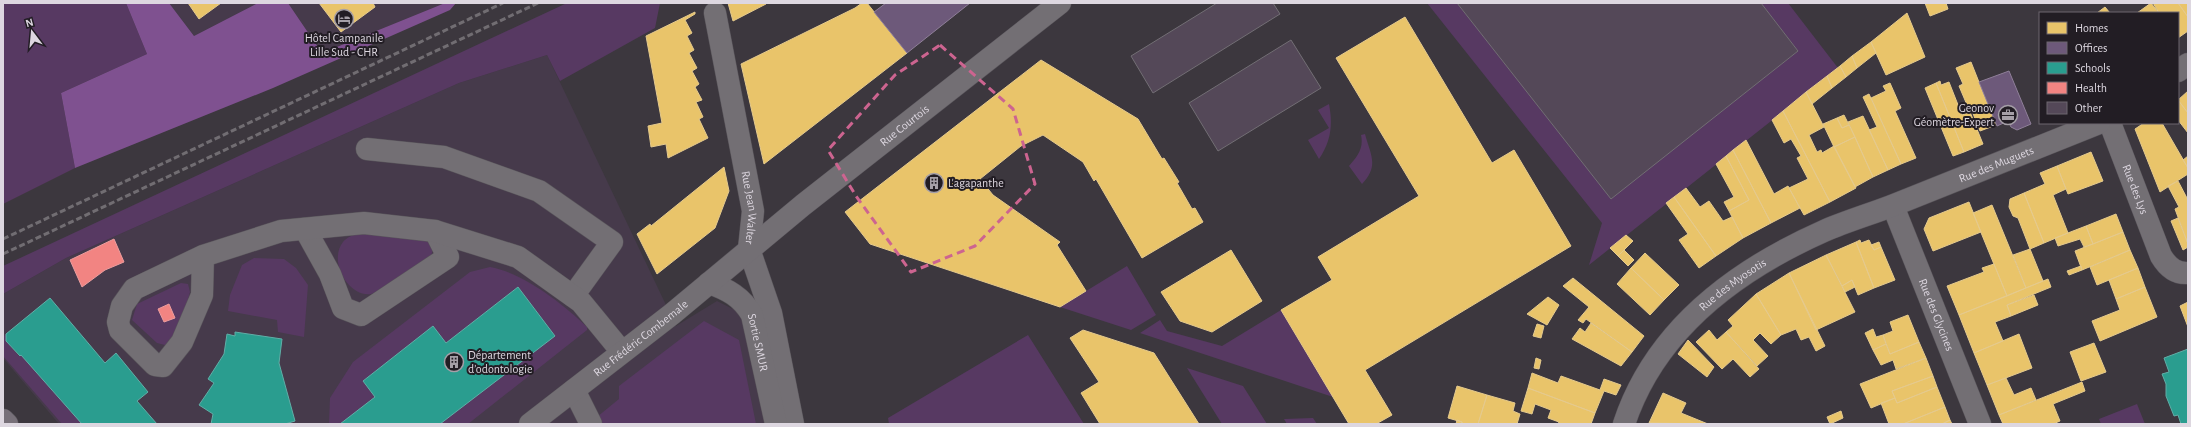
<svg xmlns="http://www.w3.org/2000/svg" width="2191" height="427" font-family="'Alegreya Sans',sans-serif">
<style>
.built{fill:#463a4b}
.green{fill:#573962}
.forest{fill:#7f5190}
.homes{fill:#e9c46a;stroke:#e5ca8d}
.offices{fill:#6d597a;stroke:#8f7f99}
.schools{fill:#2a9d8f;stroke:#60aea7}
.health{fill:#f28482;stroke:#ec9d9e}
.building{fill:#544858;stroke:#726e74}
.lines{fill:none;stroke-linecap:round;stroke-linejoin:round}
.minor-casing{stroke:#58545a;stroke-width:23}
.major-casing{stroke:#58545a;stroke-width:23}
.minor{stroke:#736f74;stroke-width:22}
.major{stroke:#777079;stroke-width:22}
.rail{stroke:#716d72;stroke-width:3;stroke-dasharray:6 3;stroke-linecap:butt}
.marked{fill:none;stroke:#cd6490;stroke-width:3;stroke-dasharray:8 5;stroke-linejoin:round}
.labels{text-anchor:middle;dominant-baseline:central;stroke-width:4;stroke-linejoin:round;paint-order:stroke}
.poi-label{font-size:12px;fill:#ddd7e0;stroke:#221d24;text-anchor:start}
.street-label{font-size:12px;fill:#ddd7e0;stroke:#221d24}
</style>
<rect width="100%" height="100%" fill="#3c373e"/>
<!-- built -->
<path class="built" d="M169,3H258L194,36Z
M288,3H445L322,53Z
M547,55L676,326L717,301L737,311L752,334L769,424H59L3,358V294L66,258L459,83Z"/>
<!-- green -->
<path class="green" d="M3,3H126L147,54L61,93L75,168L3,204Z
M567,3H660L655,28L560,81L547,55L459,83L66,258L3,294V266Z
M1427,3H1457L1611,198L1798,51L1761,3H1788L1838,68L1589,265L1602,223Z
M1329,104C1333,125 1331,141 1319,159L1308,140L1329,128L1318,110Z
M1365,134C1371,156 1379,166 1362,184L1349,166C1357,157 1364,149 1361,135Z
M358,232L428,238L434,246L431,256C422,262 378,293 371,294C348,297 328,261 343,242C346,238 353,235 358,232Z
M254,258L284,259L296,268L308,285L304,337L278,332L277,320L228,311L230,295L242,265Z
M1127,266L1156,315L1131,330L1060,307Z
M490,267C523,273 562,303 587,327V330L468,424H440L555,336L518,287L446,343L433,326L363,381L375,397L340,424H329L330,398L353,362L470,272Z
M181,283L188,284L190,292L180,332L169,346L157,343L132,320L137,304Z
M1281,310L1333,397L1140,333L1160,320L1167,331L1222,346Z
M704,321L739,340L756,424H603L597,417L619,399V386Z
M6,334V341L19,356L21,355L82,424H62L3,356V337Z
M1028,335L1084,424H889L888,418Z
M1187,368L1243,386L1267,424H1222Z
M2137,404L2145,424H2101L2099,419Z
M1313,418L1317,424H1287L1284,419Z"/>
<!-- forest -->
<path class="forest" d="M126,3H169L194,36L258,3H288L322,53L445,3H456L450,10L273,88L75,168L61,93L147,54Z"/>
<!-- homes -->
<path class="homes" d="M188,3H221L199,19Z
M319,3H373L375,7L341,32Z
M728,3H765L766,4L733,21Z
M862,3H867L907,53L764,164L741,64L855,8Z
M1925,3H1946L1948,9L1930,16Z
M2151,3L2159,13H2137Z
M2153,3H2178L2188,17V31L2178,38V13H2159Z
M2178,3H2188V17Z
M2105,7L2110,13H2097Z
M695,12V14L685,20L692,33L687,36L694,50L689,53L697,68L692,71L699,84L695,87L702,100L696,102L703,117L699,119L708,138L668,158L666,144L651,147L648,126L662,123L646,36Z
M1907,13L1925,57L1886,75L1871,42Z
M1405,17L1492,163L1514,150L1571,246L1365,370L1392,415L1376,424H1349L1281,310L1332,280L1318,257L1419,196L1336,58Z
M1871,42L1876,53L1857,68L1852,56Z
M1852,56L1857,68L1846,77L1840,66Z
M1041,60L1138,119L1162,159L1164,158L1179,182L1177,183L1192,209L1195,208L1203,222L1142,258L1096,179L1094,181L1083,162L1043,135L1021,146L980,179L993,195L1060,242L1057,245L1086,291L1060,307L870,244L845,212Z
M1971,62L1996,125L1980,131L1972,111L1970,112L1959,86L1963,84L1956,68Z
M1840,66L1846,77L1832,88L1827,76Z
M1827,76L1832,88L1812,104L1806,92Z
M1940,81L1941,85L1949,82L1962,115L1970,112L1983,144L1964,152L1936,83Z
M1890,83L1901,108L1895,111L1916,158L1901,164L1871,98L1886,91L1883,86Z
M1936,83L1964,152L1953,156L1925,88Z
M2188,91V113L2178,100Z
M1806,92L1824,127L1809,135L1817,152L1821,150L1822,153L1834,146L1856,188L1830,202L1783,111Z
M1869,94L1901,164L1888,170L1869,130L1877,127L1863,97Z
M2178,100L2188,113V133L2178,120Z
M1783,111L1830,202L1804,215L1789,188L1808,179L1797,158L1801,156L1791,139L1784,143L1772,120Z
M1844,115L1849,125L1842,128L1837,118Z
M1863,116L1888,170L1873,177L1848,122Z
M1837,118L1842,128L1849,125L1855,137L1834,147L1823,124Z
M2144,123H2162L2188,168V174L2160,192L2135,129Z
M1855,137L1873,177L1855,187L1834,147Z
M1746,140L1774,194L1788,186L1800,208L1771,223L1733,150Z
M1733,150L1771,223L1743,238L1729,211L1749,200L1726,156Z
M2091,152L2103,181L2068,194L2057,166Z
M1726,156L1749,200L1729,211L1724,202L1734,197L1716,164Z
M2188,156V168L2183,160Z
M2057,166L2066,189L2053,195L2068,233L2044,243L2024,193L2045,184L2040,173Z
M724,167L729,191L715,228L657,274L637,234L650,224L651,226Z
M2178,181L2188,200V244L2175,209L2179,207L2168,186Z
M1686,188L1700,207L1709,201L1723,221L1732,217L1743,238L1716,256L1674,197Z
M2024,193L2044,243L2030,249L2018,218L2013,216L2009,207L2010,199Z
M1674,197L1716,256L1699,268L1679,240L1688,234L1666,203Z
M1969,202L1981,232L1933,251L1924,229L1929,218Z
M1992,205L2026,288L2007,296L1973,213Z
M2116,214L2123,232L2093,244L2086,226Z
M2178,218L2188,244V247L2183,250L2171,221Z
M2086,226L2093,244L2084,247L2080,239L2058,246L2055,238Z
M2123,232L2130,250L2082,270L2075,251Z
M1626,235L1633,241L1618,256L1610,248Z
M1860,240L1861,243L1869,240L1874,250L1881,247L1895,280L1874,288L1856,242Z
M1856,242L1874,288L1858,295L1852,280L1842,286L1826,255Z
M1879,242L1881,247L1874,250L1871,245Z
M2030,249L2043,281L2026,288L2013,255Z
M1231,250L1262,301L1212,332L1180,321L1161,292Z
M1624,250L1634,260L1628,266L1618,256Z
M2130,250L2138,268L2097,285L2090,267Z
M1645,253L1679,285L1664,300L1631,268Z
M1826,255L1855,312L1816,330L1789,273Z
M1994,264L2007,296L1959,315L1947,286L1984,272L1982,268Z
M2081,266L2082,270L2069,275L2067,271Z
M1631,268L1664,300L1650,315L1617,284Z
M2138,268L2145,287L2116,299L2109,280Z
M1789,273L1825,346L1816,351L1809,337L1801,340L1796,329L1781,335L1756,294Z
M1573,278L1644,336L1632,352L1586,319L1583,323L1578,320L1589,307L1563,286Z
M2048,279L2051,287L2007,305L2011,316L1995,322L2003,341L1974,353L1959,315Z
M1852,280L1855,287L1845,292L1842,286Z
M2145,287L2157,317L2100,341L2092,321L2120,310L2116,299Z
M1756,294L1781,335L1771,344L1760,333L1753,340L1768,356L1757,366L1726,332L1733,326L1728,320Z
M2034,295L2038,305L2011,316L2007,305Z
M1548,297L1559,305L1547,325L1527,314Z
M2188,302V327L2180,306Z
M1908,315L1919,342L1890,354L1883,335L1893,331L1890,322Z
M1591,323L1632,352L1621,366L1572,339L1580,328L1585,332Z
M1537,324L1544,326L1541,338L1533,336Z
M1873,329L1876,337L1883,335L1886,344L1873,350L1865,333Z
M1083,330L1154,353L1199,424H1100L1081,393L1099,382L1070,338Z
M1709,330L1717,340L1726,332L1759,369L1750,377L1733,359L1722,369L1696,342Z
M2019,334L2032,368L1987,385L1974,353Z
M1688,340L1714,367L1707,377L1678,354Z
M1919,342L1926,358L1896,369L1893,360L1881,365L1873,350L1886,344L1890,354Z
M2094,343L2106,372L2081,381L2070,352Z
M1536,358L1541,360L1539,369L1534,368Z
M1926,358L1933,376L1892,391L1895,398L1871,408L1860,384Z
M1532,373L1558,383L1561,376L1600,390L1604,379L1621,385L1616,395L1604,391L1595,413L1528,388Z
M1933,376L1937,387L1897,403L1892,391Z
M2006,378L2014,395L2031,388L2036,400L1999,415L1987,385Z
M2082,382L2085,391L2053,404L2060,421L2053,424H2003L1999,415Z
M1457,386L1487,395L1478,424H1462V422L1448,418Z
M1937,387L1945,407L1903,424H1889L1881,403L1895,398L1897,403Z
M1528,388L1595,413L1591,424H1558L1559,422L1548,418L1551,410L1535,404L1532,414L1521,411Z
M1663,393L1686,403L1681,413L1708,424L1649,423Z
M1487,395L1515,403L1513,411L1520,414L1517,424H1478Z
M1945,407L1950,420L1942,424H1903Z
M1841,411L1843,418L1830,424L1827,417Z
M1457,420L1462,422V424H1456Z
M1950,420L1952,424H1942Z"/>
<!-- offices -->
<path class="offices" d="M886,3H970L907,53L874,12Z
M2009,71L2031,124L2017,130L2011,127L2008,121L1997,126L1979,82Z"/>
<!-- schools -->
<path class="schools" d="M518,287L555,336L440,424H340L375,397L363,381L433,326L446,343Z
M50,298L105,363L116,353L148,392L137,401L157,424H82L21,355L20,356L6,341V334Z
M235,332L282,339L279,363L295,421L285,424H211L213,414L199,405L214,383L208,379L224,354L227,334L235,336Z
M2188,349V424H2181L2178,415L2174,416L2166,396V384L2162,374L2169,372L2164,358Z"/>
<!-- health -->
<path class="health" d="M114,239L124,262L105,270L82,287L70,260Z
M169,304L175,318L164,322L158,309Z"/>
<!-- building -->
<path class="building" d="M1217,3H1273L1280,14L1153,93L1131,56Z
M1457,3H1761L1798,51L1611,199Z
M1291,40L1321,88L1218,151L1189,103Z"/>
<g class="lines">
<!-- minor casing -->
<g class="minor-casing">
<g id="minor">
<path id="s1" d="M715,13L753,211L749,249L771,313L793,424"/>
<path d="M2178,71L2188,64"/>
<path id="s2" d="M2110,123L2161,256C2167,266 2176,274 2188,273"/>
<path d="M367,149L444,157L539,191L612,242L573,296"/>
<path id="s3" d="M1893,206L1980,424"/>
<path d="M305,229L330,274L343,308L361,315L448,257L435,231"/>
<path d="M203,256L202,295L182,342L163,366L155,365L120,330L118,322L122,306L134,289L203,256L281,231L364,223L435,231L518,257L581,302L622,352"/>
<path id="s4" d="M709,283C727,289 742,297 752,315L776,424"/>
<path d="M574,390L591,424"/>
<path id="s5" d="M530,424L672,314L803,205L1060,3"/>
<path id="s6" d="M1624,424C1655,330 1736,270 1824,231C1847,221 1871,214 1894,205C1963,178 2031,150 2099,123"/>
</g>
</g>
<!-- major casing -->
<g class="major-casing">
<path id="major" d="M3,420L7,424"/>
</g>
<!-- minor -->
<use href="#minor" class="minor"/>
<!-- major -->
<use href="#major" class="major"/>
<!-- rail -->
<path class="rail" d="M3,239L503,3
M3,254L538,3"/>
</g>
<!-- marked area -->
<path class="marked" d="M940,45L1013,109L1035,184L975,246L911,272L856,196L828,150L895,75Z"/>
<!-- icons -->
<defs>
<g id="hotel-ring" transform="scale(1)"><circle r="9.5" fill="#221d24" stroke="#a59fa7" stroke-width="1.5"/><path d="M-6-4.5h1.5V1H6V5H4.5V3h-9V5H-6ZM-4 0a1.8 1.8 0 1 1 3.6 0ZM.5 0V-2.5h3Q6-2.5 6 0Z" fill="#a59fa7"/></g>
<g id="office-ring" transform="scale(1)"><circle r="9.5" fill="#221d24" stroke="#a59fa7" stroke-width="1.5"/><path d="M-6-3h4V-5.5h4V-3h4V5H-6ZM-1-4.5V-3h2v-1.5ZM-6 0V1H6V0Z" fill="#a59fa7"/></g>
<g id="building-ring" transform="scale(1)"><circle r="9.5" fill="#221d24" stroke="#a59fa7" stroke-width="1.5"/><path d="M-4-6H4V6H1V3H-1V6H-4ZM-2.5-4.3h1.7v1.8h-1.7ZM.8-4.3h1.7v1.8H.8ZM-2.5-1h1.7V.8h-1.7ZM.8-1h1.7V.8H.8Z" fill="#a59fa7"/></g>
</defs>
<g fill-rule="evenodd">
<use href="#hotel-ring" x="344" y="19"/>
<use href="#office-ring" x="2008" y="115"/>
<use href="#building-ring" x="934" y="183"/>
<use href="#building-ring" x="454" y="362"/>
</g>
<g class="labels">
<!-- poi labels -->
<g class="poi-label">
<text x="344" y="38" text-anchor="middle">Hôtel Campanile<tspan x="344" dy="14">Lille Sud - CHR</tspan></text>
<text x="1994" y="108" text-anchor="end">Geonov<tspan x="1994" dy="14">Géomètre-Expert</tspan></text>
<text x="948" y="183">L'agapanthe</text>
<text x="468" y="355">Département<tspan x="468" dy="14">d’odontologie</tspan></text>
</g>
<!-- street labels -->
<g class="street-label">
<text stroke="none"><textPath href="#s5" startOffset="479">Rue Courtois</textPath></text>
<text stroke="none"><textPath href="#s6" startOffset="471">Rue des Muguets</textPath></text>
<text stroke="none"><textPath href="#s2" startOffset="71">Rue des Lys</textPath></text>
<text stroke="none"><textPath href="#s1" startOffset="198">Rue Jean Walter</textPath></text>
<text stroke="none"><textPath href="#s6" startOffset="180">Rue des Myosotis</textPath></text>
<text stroke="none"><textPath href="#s3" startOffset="117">Rue des Glycines</textPath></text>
<text stroke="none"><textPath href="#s5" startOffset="140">Rue Frédéric Combemale</textPath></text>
<text stroke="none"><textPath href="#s4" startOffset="83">Sortie SMUR</textPath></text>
</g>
</g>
<!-- border -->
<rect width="2191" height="427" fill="none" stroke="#ddd7e0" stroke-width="8"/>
<!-- legend -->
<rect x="2039" y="12" width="140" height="112" fill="#221d24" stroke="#6d676f"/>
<rect x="2047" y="22" width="20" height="12" fill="#e9c46a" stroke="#6d676f"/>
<text x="2075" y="32" font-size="12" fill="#ddd7e0">Homes</text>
<rect x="2047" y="42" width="20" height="12" fill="#6d597a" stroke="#6d676f"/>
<text x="2075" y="52" font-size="12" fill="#ddd7e0">Offices</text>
<rect x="2047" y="62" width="20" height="12" fill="#2a9d8f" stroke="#6d676f"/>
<text x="2075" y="72" font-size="12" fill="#ddd7e0">Schools</text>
<rect x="2047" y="82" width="20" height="12" fill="#f28482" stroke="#6d676f"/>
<text x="2075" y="92" font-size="12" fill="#ddd7e0">Health</text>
<rect x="2047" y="102" width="20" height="12" fill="#544858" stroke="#6d676f"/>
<text x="2075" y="112" font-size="12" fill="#ddd7e0">Other</text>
<!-- north arrow -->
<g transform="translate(32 32) rotate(344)" stroke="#221d24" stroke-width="3" paint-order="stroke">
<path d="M0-3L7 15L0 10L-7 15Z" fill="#ddd7e0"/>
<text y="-6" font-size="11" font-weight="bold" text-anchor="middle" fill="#ddd7e0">N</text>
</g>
</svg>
